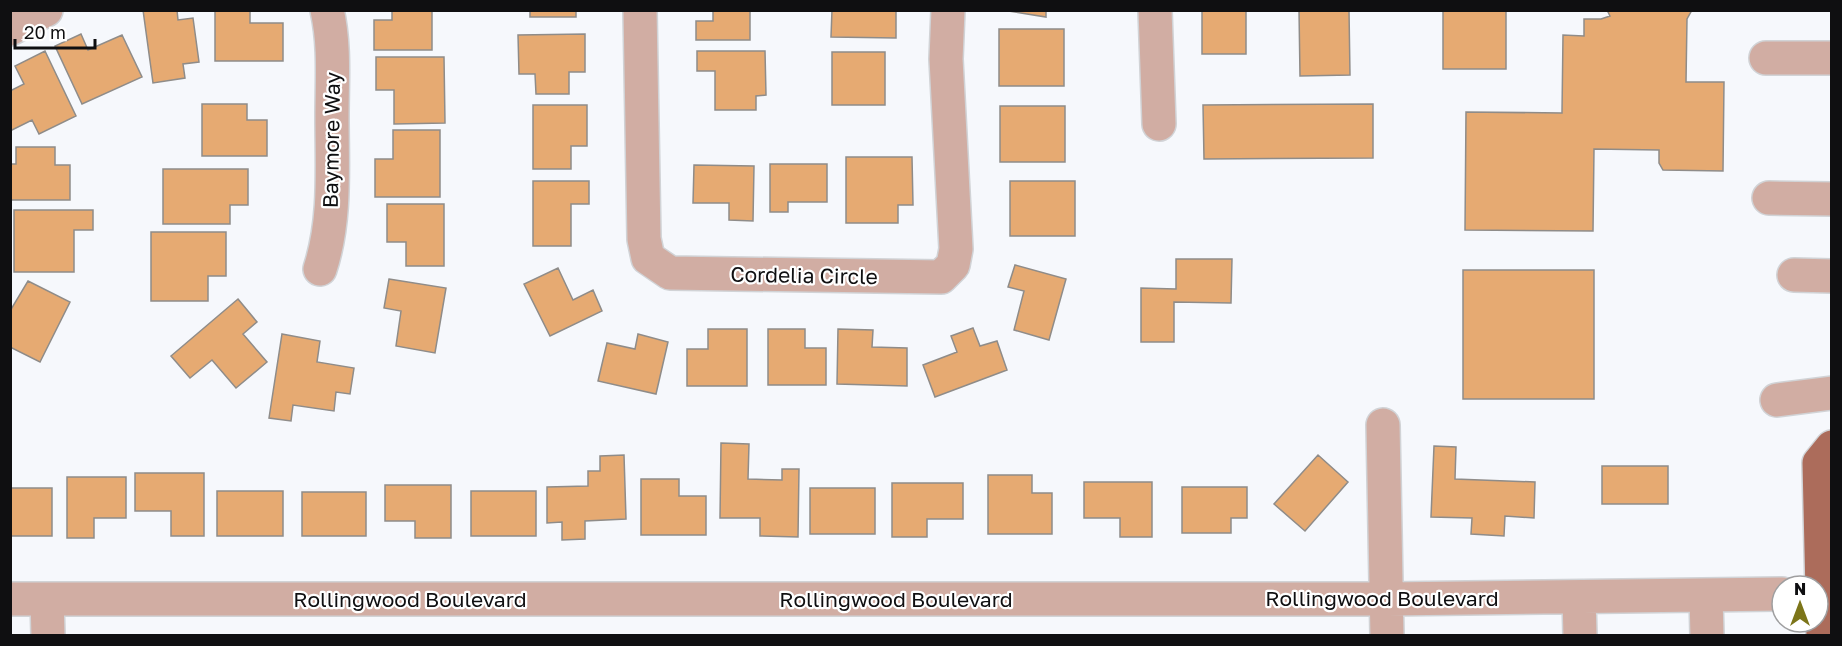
<svg xmlns="http://www.w3.org/2000/svg" width="1842" height="646" font-family="'Golos Text',sans-serif">
<style>
.building{fill:#e6aa72;stroke:#8f8c89;stroke-width:1.5}
.lines{fill:none;stroke-linecap:round;stroke-linejoin:round}
.minor-casing{stroke:#d1d3d6;stroke-width:36}
.major-casing{stroke:#d1d3d6;stroke-width:36}
.minor{stroke:#d1ada3;stroke-width:33}
.major{stroke:#ac6c5b;stroke-width:33}
.labels{text-anchor:middle;dominant-baseline:central;stroke-width:4.5;stroke-linejoin:round;paint-order:stroke}
.street-label{font-size:21px;fill:#0f0f11;stroke:#fff}
</style>
<rect width="100%" height="100%" fill="#f6f8fc"/>
<!-- building -->
<path class="building" d="M143,10H177L178,20L193,18L199,62L183,64L185,78L153,83Z
M215,10H250V23H283V61H215Z
M392,10H432V50H374V20H392Z
M530,10H576V17H530Z
M713,10H750V40H696V21H713Z
M832,10H896V38L831,37Z
M1002,10H1046V17Z
M1202,10H1246V54H1202Z
M1299,10H1349L1350,75L1300,76Z
M1443,10H1506V69H1443Z
M1607,10H1692L1687,19L1686,82H1724L1723,171L1663,170L1659,163V150L1594,149L1593,231L1465,230L1466,112L1562,113L1563,35L1584,36V19H1601L1610,16Z
M999,29H1064V86H999Z
M81,34L88,50L122,35L142,77L82,104L55,46Z
M585,34V72H569V94H536L535,74H519L518,35Z
M45,51L76,116L39,134L32,120L10,131V91L24,84L15,66Z
M697,51H765L766,95L756,96V110H715V71H697Z
M832,52H885V105H832Z
M376,57H444L445,123L394,124V90H376Z
M202,104H247V120H267V156H202Z
M1373,104V158L1204,159L1203,105Z
M533,105H587V146H571V169H533Z
M1000,106H1065V162H1000Z
M393,130H440V197H375V159H393Z
M16,147H55V165H70V200H10V164H16Z
M846,157H912L913,205H898V223H846Z
M770,164H827V202H788V212H770Z
M694,165L754,166L753,221L729,220V203H693Z
M163,169H248V205H230V224H163Z
M533,181H589V204H571V246H533Z
M1010,181H1075V236H1010Z
M387,204H444V266H406V242H387Z
M14,210H93V230H74V272H14Z
M151,232H226V276H208V301H151Z
M1176,259H1232L1231,303L1174,302V342H1141V288L1176,289Z
M1015,265L1066,279L1049,340L1014,330L1024,291L1008,287Z
M558,268L573,300L593,290L602,311L550,336L524,284Z
M1463,270H1594V399H1463Z
M389,279L446,288L435,353L396,346L401,311L384,308Z
M28,281L70,302L40,362L10,347V311Z
M238,299L257,322L243,334L267,362L236,388L212,360L190,378L171,356Z
M973,328L980,346L997,341L1007,370L935,397L923,365L957,352L951,336Z
M708,329H747V386H687V349H708Z
M768,329H805V348H826V385H768Z
M838,329L873,330L872,347L907,348V386L837,384Z
M282,334L320,341L317,362L354,368L350,394L336,392L334,411L293,405L291,421L269,418Z
M638,334L668,342L656,394L598,381L607,343L635,349Z
M721,443L749,444L748,479L782,480V469H799L798,537L760,536V518H720Z
M1434,446L1456,447L1455,479L1535,482L1534,518L1505,516L1504,536L1471,534L1472,518L1431,517Z
M624,455L626,519L585,521V539L562,540V522L547,523V487L588,486V471H600V456Z
M1318,455L1348,482L1305,531L1274,504Z
M1602,466H1668V504H1602Z
M135,473H204V536H171V511H135Z
M988,475H1032V493H1052V534H988Z
M67,477H126V518H94V538H67Z
M641,479H679V496H706V535H641Z
M1084,482H1152V537H1120V518H1084Z
M892,483H963V519H927V537H892Z
M385,485H451V538H415V521H385Z
M1182,487H1247V518H1231V533H1182Z
M10,488H52V536H10Z
M810,488H875V534H810Z
M217,491H283V536H217Z
M471,491H536V536H471Z
M302,492H366V536H302Z"/>
<g class="lines">
<!-- minor casing -->
<g class="minor-casing">
<path id="minor" d="M640,10L644,239L648,258L670,273L941,277L953,265L956,249L946,59L948,10
M1155,10L1159,124
M10,29L46,10
M1766,58H1832
M1769,198L1832,199
M320,269C336,220 332,167 332,117C332,81 335,45 327,10
M1794,275L1832,276
M1777,400L1832,393
M1383,425L1387,636
M1706,596L1707,636
M1579,597L1580,636
M10,599H1388L1782,594
M47,599L48,636"/>
</g>
<!-- major casing -->
<g class="major-casing">
<path id="major" d="M1823,636L1819,463L1832,447"/>
</g>
<!-- minor -->
<use href="#minor" class="minor"/>
<!-- major -->
<use href="#major" class="major"/>
</g>
<g class="labels">
<!-- street labels -->
<g class="street-label">
<text transform="translate(331 140) rotate(-89)">Baymore Way</text>
<text transform="translate(804 275) rotate(1)">Cordelia Circle</text>
<text x="1382" y="598">Rollingwood Boulevard</text>
<text x="410" y="599">Rollingwood Boulevard</text>
<text x="896" y="599">Rollingwood Boulevard</text>
</g>
</g>
<!-- border -->
<rect width="1842" height="646" fill="none" stroke="#0f0f11" stroke-width="24"/>
<!-- north arrow -->
<g transform="translate(1800 604)"><circle r="28" fill="#ffffff" stroke="#9f9fa0" stroke-width="1.5"/>
<path d="M0-4.5L10 22L0 15L-10 22Z" fill="#7c7519"/>
<text y="-9" font-size="16" font-weight="bold" text-anchor="middle" fill="#0f0f11">N</text>
</g>
<!-- scale -->
<path d="M15 39v9h80v-9" fill="none" stroke="#0f0f11" stroke-width="3"/>
<text x="24" y="39" font-size="18" fill="#0f0f11" stroke="#ffffff" stroke-width="4.5" paint-order="stroke">20 m</text>
</svg>
